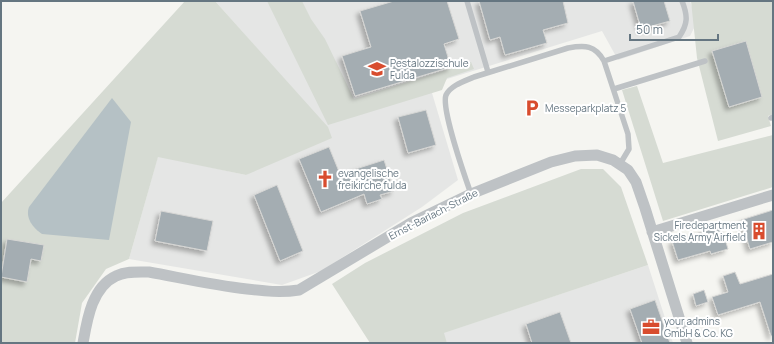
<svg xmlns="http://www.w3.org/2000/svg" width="774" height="344" font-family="Manrope,sans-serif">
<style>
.built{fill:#e5e6e5}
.green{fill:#d6dbd3}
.water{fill:#b5c1c5}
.building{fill:#a4adb2;stroke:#d6d6d4;filter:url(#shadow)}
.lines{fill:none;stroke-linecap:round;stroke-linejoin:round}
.service{stroke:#bec2c5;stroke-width:5.5}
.minor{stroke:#bec2c5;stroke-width:11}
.labels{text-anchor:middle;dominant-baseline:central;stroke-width:4;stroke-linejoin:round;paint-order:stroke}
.poi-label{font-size:10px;fill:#657681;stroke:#fff;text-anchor:start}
.street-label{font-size:10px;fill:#657681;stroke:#fff}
</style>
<defs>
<filter id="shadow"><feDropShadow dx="-3.5" dy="3.5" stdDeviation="2" flood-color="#0004"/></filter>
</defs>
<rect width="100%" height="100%" fill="#f5f5f1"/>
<!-- built -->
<path class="built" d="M215,1H690L697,22L690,36L618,60L602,31L447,79L432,93L458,180L422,207L321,271L282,285L129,259L158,156L246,175L327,127Z
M648,265L673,343H447L443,333Z"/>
<!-- green -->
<path class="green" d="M185,1H215L328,127L332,138L246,175L158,157L129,259L106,269L82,303L75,343H1V203Z
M267,1H302L311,19L325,39L354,99L471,62L474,69L447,78L442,90L328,125Z
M691,1H773V114L768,116L771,126L718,141L697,58Z
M637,86L663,163L773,135V187L663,221L622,90Z
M581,169H603L621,187L648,265L444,333L447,343H370L332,284L365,263L463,213Z"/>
<!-- water -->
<path class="water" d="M112,98L131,122L109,240L42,234C33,228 25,218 29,207Z"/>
<!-- building -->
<path class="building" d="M394,1H447L459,39L444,44L451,67L355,96L342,56L371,47L360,11Z
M479,1H563L568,23L543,30L547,43L505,55L500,37L490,40Z
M633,1H664L670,21L641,29Z
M746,41L762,97L729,107L712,51Z
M426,110L436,145L408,153L398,117Z
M329,147L340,174L384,160L394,191L380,195L382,199L367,204L364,194L321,212L299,159Z
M277,185L303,251L280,261L254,195Z
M773,210V242L750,249L741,220Z
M161,211L213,221L207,251L155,241Z
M721,226L728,249L711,254L710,251L678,260L672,241Z
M7,239L44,245L41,261L31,259L27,282L1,277Z
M735,272L740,284L773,274V336H771L760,302L718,315L712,297L728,292L723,276Z
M704,290L708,302L696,306L693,294Z
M655,300L670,343H642L630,309Z
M560,312L571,343H532L526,324Z"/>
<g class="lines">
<!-- service -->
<path class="service" d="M467,1L488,72
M604,61L679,37C688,24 688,16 682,1
M614,89L705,61
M771,118L773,117
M471,194C465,177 441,108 446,95C451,85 465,81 474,77L568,48C585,45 595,45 604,61L628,134L629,149L620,164"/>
<!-- minor -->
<path class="minor" d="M652,232L773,195
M83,343C87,320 92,287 116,276C126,271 138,272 149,272C182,278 214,285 247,289C264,291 281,293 299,290L411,223L471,194L551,162L575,156L597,155L613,160L628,170L636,182L645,208L687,343"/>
</g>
<!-- icons -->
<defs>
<g id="school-bare" transform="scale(1.38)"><path d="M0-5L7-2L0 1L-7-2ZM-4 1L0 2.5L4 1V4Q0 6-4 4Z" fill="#d84c2e" stroke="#fff" stroke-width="2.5" paint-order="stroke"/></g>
<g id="parking-bare" transform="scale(1.38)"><path d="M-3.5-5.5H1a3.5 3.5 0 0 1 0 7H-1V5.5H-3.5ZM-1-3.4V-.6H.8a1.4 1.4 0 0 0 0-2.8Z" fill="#d84c2e" stroke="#fff" stroke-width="2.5" paint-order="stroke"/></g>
<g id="church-bare" transform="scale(1.38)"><path d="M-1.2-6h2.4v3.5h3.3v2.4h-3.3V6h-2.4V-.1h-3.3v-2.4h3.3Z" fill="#d84c2e" stroke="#fff" stroke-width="2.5" paint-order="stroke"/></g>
<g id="building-bare" transform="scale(1.38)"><path d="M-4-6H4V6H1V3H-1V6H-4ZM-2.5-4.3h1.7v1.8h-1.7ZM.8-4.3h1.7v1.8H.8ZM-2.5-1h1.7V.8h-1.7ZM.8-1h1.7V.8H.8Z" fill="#d84c2e" stroke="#fff" stroke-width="2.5" paint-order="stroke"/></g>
<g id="office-bare" transform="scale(1.38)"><path d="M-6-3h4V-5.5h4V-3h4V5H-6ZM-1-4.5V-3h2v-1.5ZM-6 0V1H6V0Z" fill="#d84c2e" stroke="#fff" stroke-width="2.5" paint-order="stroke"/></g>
</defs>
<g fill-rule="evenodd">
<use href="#school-bare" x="377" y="69"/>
<use href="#parking-bare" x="532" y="108"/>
<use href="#church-bare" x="325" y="179"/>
<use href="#building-bare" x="759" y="231"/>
<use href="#office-bare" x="651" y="327"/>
</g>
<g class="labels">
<!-- poi labels -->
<g class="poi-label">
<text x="390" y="63">Pestalozzischule<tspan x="390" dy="12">Fulda</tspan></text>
<text x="545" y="108">Messeparkplatz 5</text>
<text x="338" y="173">evangelische<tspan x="338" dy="12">freikirche fulda</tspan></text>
<text x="746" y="225" text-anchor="end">Firedepartment<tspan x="746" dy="12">Sickels Army Airfield</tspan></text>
<text x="664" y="321">your admins<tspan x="664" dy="12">GmbH &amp; Co. KG</tspan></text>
</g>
<!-- street labels -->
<g class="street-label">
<text transform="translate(433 214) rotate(-27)">Ernst-Barlach-Straße</text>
</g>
</g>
<!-- border -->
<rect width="774" height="344" fill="none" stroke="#657681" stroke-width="4"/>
<!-- scale -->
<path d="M630 34v6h88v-6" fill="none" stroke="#657681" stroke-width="2"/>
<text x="636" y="34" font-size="12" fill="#657681" stroke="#ffffff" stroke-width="3" paint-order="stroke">50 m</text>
</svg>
